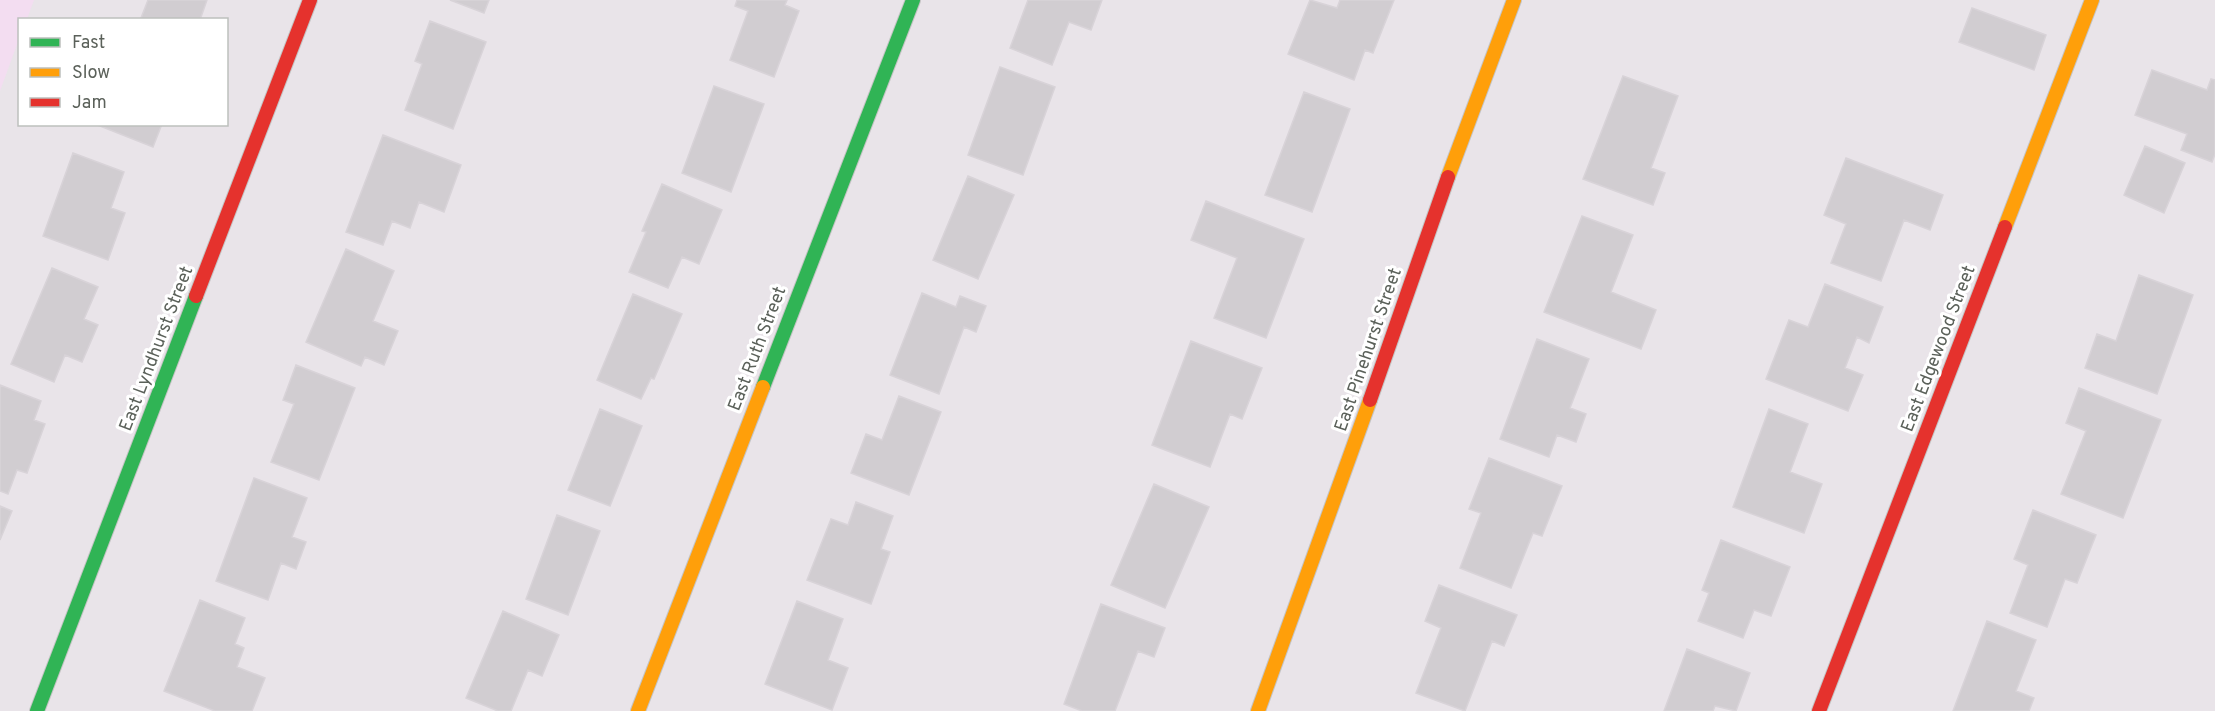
<svg xmlns="http://www.w3.org/2000/svg" width="2215" height="711" font-family="Overpass,sans-serif">
<style>
.commercial{fill:#f3ddf1}
.building{fill:#d1cdd1;stroke:#d8d3d8;stroke-width:1.5}
.lines{fill:none;stroke-linecap:round;stroke-linejoin:round}
.fast-casing{stroke:#c4c4c4;stroke-width:16}
.slow-casing{stroke:#c4c4c4;stroke-width:16}
.jam-casing{stroke:#c4c4c4;stroke-width:16}
.fast{stroke:#30b455;stroke-width:14}
.slow{stroke:#ff9f0a;stroke-width:14}
.jam{stroke:#e5322d;stroke-width:14}
.labels{text-anchor:middle;dominant-baseline:central;stroke-width:6;stroke-linejoin:round;paint-order:stroke}
.street-label{font-size:18px;fill:#5b615a;stroke:#fff}
</style>
<rect width="100%" height="100%" fill="#e9e4e9"/>
<!-- commercial -->
<path class="commercial" d="M0,0H34L27,19L20,20L19,39L0,91Z"/>
<!-- building -->
<path class="building" d="M148,0H207L200,20H145L141,18Z
M450,0H489L484,13Z
M737,0H787L785,5L799,11L774,77L730,60L748,11L735,6Z
M1028,0H1102L1091,30L1069,22L1052,65L1010,48Z
M1310,0L1337,8L1340,0H1394L1373,53L1365,50L1354,80L1288,54Z
M1972,8L2046,35L2034,70L1959,42Z
M430,21L486,42L453,129L405,110L422,64L415,61Z
M1000,67L1055,87L1023,175L968,155Z
M2152,70L2207,90L2211,79L2215,80V154L2212,162L2181,150L2187,134L2135,115Z
M1623,76L1678,96L1651,168L1665,173L1653,205L1583,179Z
M714,86L764,104L731,192L682,173Z
M1304,92L1350,109L1312,212L1265,195Z
M95,124H162L153,147Z
M383,135L461,165L444,212L419,202L410,228L392,221L383,245L346,232Z
M2145,146L2185,163L2164,213L2124,195Z
M73,153L124,172L111,208L125,213L108,260L43,236Z
M1846,158L1943,195L1930,230L1904,220L1881,281L1831,263L1846,224L1824,215Z
M968,176L1014,195L978,279L933,260Z
M662,184L722,210L699,264L682,257L668,288L629,272L646,232L642,231Z
M1206,201L1304,239L1266,338L1214,318L1237,258L1191,240Z
M1582,216L1633,235L1611,292L1656,310L1641,349L1544,312Z
M346,249L394,271L373,321L398,331L384,365L365,357L361,366L306,342Z
M52,268L98,287L84,319L98,325L82,362L65,355L54,382L11,364Z
M2139,275L2193,295L2157,394L2085,368L2097,334L2116,341Z
M1825,284L1883,307L1869,343L1857,337L1845,368L1863,375L1848,411L1766,379L1789,320L1808,327Z
M922,293L956,307L960,296L986,306L976,332L964,327L939,394L890,375Z
M633,294L682,314L654,379L651,378L641,399L597,380Z
M1537,339L1589,359L1570,408L1586,414L1576,442L1557,435L1549,457L1500,439Z
M1191,341L1262,368L1242,419L1230,414L1210,467L1152,445Z
M296,365L355,388L319,480L271,462L294,404L283,400Z
M0,385L41,401L34,420L45,424L27,473L17,470L8,494L0,491Z
M2079,388L2161,420L2123,518L2061,494L2086,431L2066,423Z
M899,396L941,412L909,495L851,473L866,434L882,440Z
M600,409L642,426L610,506L568,490Z
M1769,409L1808,424L1790,472L1822,484L1804,533L1733,507Z
M1489,458L1562,486L1542,536L1533,533L1511,588L1460,568L1481,513L1469,509Z
M254,478L307,498L292,537L306,542L296,569L281,563L268,600L216,581Z
M1154,484L1209,507L1165,608L1111,585Z
M856,502L893,516L881,549L890,552L871,604L807,580L831,519L848,525Z
M0,506L12,511L0,540Z
M2033,510L2096,535L2077,583L2065,579L2047,627L2010,613L2028,565L2014,559Z
M557,515L600,531L568,615L526,599Z
M1721,540L1790,567L1771,616L1754,610L1743,638L1698,621L1709,593L1702,590Z
M1439,585L1517,615L1504,646L1492,641L1465,711L1416,693L1441,628L1425,621Z
M200,600L245,618L235,644L244,648L237,667L265,678L252,711H215L164,691Z
M797,601L843,619L828,660L848,668L832,710L765,684Z
M1101,604L1165,628L1154,657L1138,651L1115,711H1082L1064,704Z
M503,611L559,635L542,676L528,670L511,711H498L466,698Z
M1987,621L2036,640L2016,691L2034,698L2029,711H1953Z
M1687,649L1750,673L1736,711L1715,706L1713,711H1664Z"/>
<g class="lines">
<!-- fast casing -->
<g class="fast-casing">
<path id="fast" d="M763,387L913,0
M37,711L196,296"/>
</g>
<!-- slow casing -->
<g class="slow-casing">
<path id="slow" d="M1448,177L1514,0
M2005,227L2092,0
M638,711L763,387
M1258,711L1370,400"/>
</g>
<!-- jam casing -->
<g class="jam-casing">
<path id="jam" d="M196,296L310,0
M1370,400L1448,177
M1819,711L2005,227"/>
</g>
<!-- fast -->
<use href="#fast" class="fast"/>
<!-- slow -->
<use href="#slow" class="slow"/>
<!-- jam -->
<use href="#jam" class="jam"/>
</g>
<g class="labels">
<!-- street labels -->
<g class="street-label">
<text transform="translate(157 349) rotate(-69)">East Lyndhurst Street</text>
<text transform="translate(758 349) rotate(-69)">East Ruth Street</text>
<text transform="translate(1939 349) rotate(-69)">East Edgewood Street</text>
<text transform="translate(1369 350) rotate(-71)">East Pinehurst Street</text>
</g>
</g>
<!-- legend -->
<rect x="18" y="18" width="210" height="108" fill="#ffffff" stroke="#bdc0bd" stroke-width="1.5"/>
<rect x="30" y="38" width="30" height="9" fill="#30b455" stroke="#bdc0bd" stroke-width="1.5"/>
<text x="72" y="48" font-size="18" fill="#5b615a">Fast</text>
<rect x="30" y="68" width="30" height="9" fill="#ff9f0a" stroke="#bdc0bd" stroke-width="1.5"/>
<text x="72" y="78" font-size="18" fill="#5b615a">Slow</text>
<rect x="30" y="98" width="30" height="9" fill="#e5322d" stroke="#bdc0bd" stroke-width="1.5"/>
<text x="72" y="108" font-size="18" fill="#5b615a">Jam</text>
</svg>
